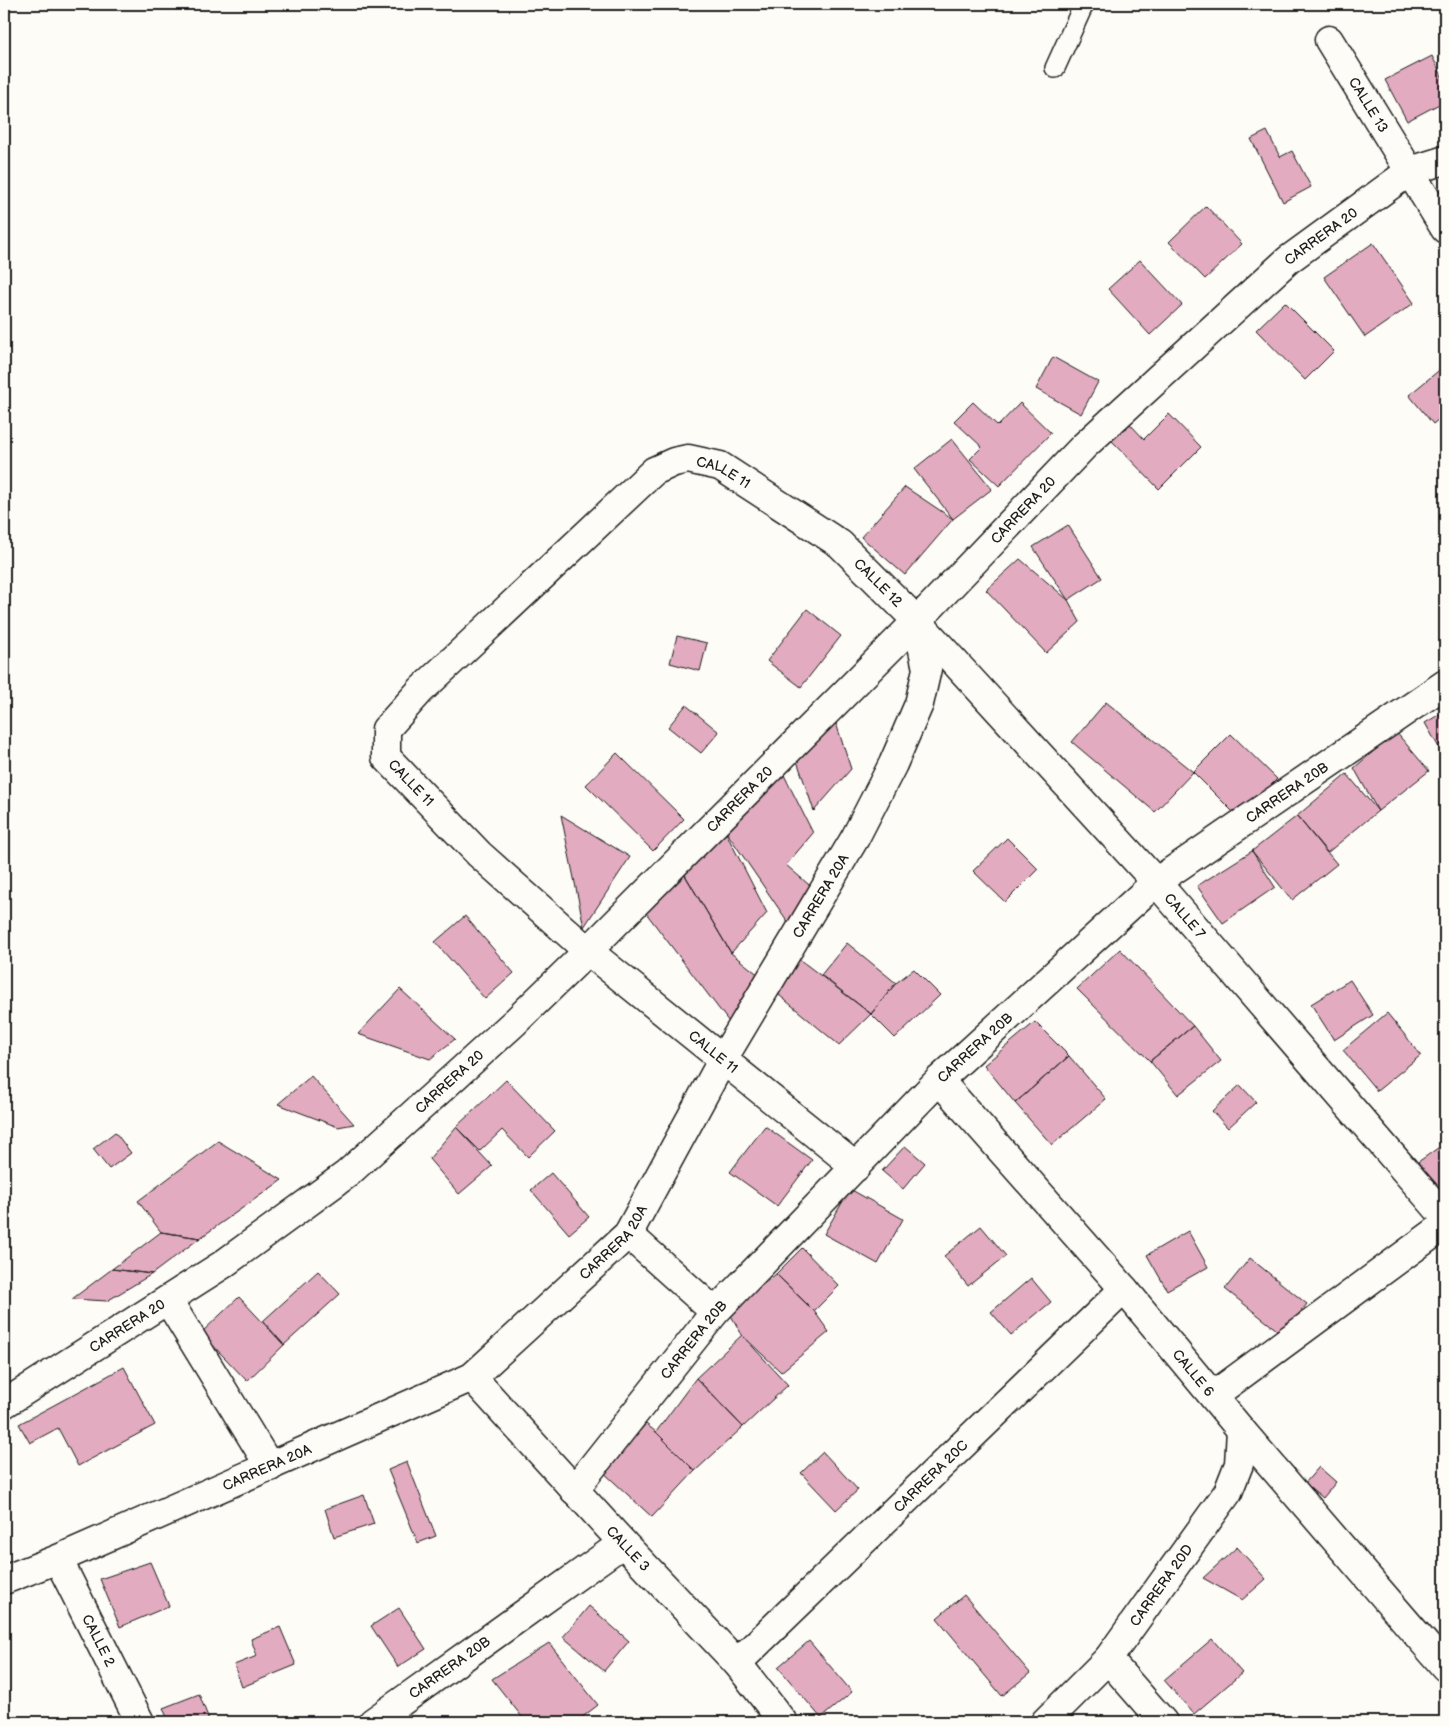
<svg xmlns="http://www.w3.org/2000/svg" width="1449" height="1726" font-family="'Balsamiq Sans',sans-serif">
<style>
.building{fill:#e2abc0;stroke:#1c1c1c}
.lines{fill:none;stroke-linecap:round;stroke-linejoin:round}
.service-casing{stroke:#1c1c1c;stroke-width:22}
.minor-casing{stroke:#1c1c1c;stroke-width:31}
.tertiary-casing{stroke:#1c1c1c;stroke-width:31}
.service{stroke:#fdfcf7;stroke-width:19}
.minor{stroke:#fdfcf7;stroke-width:28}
.tertiary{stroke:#fdfcf7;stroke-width:28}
.labels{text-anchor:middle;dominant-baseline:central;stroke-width:4;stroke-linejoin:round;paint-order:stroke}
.street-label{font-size:14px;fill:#1c1c1c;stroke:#fdfcf7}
</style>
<rect width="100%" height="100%" fill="#fdfcf7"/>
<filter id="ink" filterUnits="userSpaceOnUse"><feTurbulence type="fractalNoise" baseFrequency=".02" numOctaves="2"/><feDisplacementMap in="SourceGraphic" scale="10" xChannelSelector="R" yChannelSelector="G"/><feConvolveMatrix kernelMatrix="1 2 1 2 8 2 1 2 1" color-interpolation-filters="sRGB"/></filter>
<g filter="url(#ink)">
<!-- building -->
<path class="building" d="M1445,16V34L1438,18Z
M1432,56L1445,82V101L1407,121L1385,80Z
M1267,131L1280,157L1292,151L1311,187L1283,202L1251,139Z
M1206,206L1242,244L1205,279L1169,242Z
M1373,243L1414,303L1365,337L1324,277Z
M1140,260L1182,305L1150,335L1108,289Z
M1285,302L1334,351L1305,380L1256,330Z
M1053,357L1098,382L1081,414L1036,389Z
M1443,367L1445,370V414L1433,424L1409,395Z
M973,402L998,426L1020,403L1051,433L999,486L970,459L982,447L954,421Z
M1169,414L1201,447L1159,489L1112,441L1130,424L1144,439Z
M952,439L992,489L953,519L914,469Z
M905,487L953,519L905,575L861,537Z
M1068,525L1102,578L1068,600L1033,547Z
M1020,559L1068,600L1080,622L1046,653L986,590Z
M807,609L841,636L801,687L767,661Z
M677,636L707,643L700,671L670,663Z
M1106,702L1193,772L1155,812L1072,742Z
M686,705L719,732L701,753L668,727Z
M1445,711V758L1425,723Z
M833,714L851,769L814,811L795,755Z
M1396,732L1429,771L1378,811L1354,768Z
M1231,734L1277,779L1239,818L1193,772Z
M617,753L684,819L653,851L586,785Z
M778,763L813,833L786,865L815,890L788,922L723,827Z
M1347,774L1378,811L1327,853L1297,816Z
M561,815L630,857L584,927Z
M1297,816L1337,864L1292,900L1252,851Z
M723,827L767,913L731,953L682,870Z
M1007,838L1038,869L1005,902L973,871Z
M1252,851L1275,887L1223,923L1197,886Z
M682,870L731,953L765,980L729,1022L646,913Z
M465,916L514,973L485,999L435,942Z
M847,943L896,983L871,1014L821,975Z
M1120,949L1193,1026L1150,1061L1077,989Z
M799,959L871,1014L839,1045L773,990Z
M914,969L940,995L895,1038L871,1014L896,983Z
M1350,980L1373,1015L1334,1040L1311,1004Z
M400,989L455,1039L430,1059L358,1034Z
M1387,1013L1421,1055L1377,1091L1343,1050Z
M1035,1022L1069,1056L1015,1103L984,1065Z
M1193,1026L1221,1061L1178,1095L1150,1061Z
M1069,1056L1106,1099L1052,1145L1015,1103Z
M311,1076L354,1124L338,1127L278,1104Z
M506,1080L555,1131L528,1157L502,1130L480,1151L456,1127Z
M1240,1085L1256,1102L1228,1128L1212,1111Z
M765,1126L812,1160L777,1206L730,1172Z
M456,1127L492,1166L459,1194L429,1159Z
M115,1132L131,1153L109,1169L93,1149Z
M218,1141L282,1180L200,1238L161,1232L138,1201Z
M1445,1143V1202L1418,1162Z
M905,1146L925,1163L903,1189L882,1171Z
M551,1173L589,1217L569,1234L531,1190Z
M850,1189L903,1219L878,1264L824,1234Z
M981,1226L1006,1256L968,1286L944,1256Z
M1188,1231L1208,1267L1167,1290L1147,1255Z
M161,1232L200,1238L152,1274L112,1269Z
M802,1248L839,1286L814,1311L776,1274Z
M1250,1258L1307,1304L1282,1334L1225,1289Z
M112,1269L152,1274L107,1301L72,1299Z
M318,1271L340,1294L284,1345L263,1321Z
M776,1274L814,1311L829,1332L781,1372L742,1335L729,1312Z
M1031,1278L1051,1302L1011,1335L991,1312Z
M239,1297L284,1345L247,1381L201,1333Z
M742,1335L788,1385L743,1427L696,1378Z
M124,1367L155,1425L78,1466L58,1428L30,1443L19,1424Z
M696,1378L743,1427L695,1471L656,1432Z
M646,1424L656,1432L695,1471L652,1517L602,1471Z
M823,1452L858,1490L836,1510L801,1473Z
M407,1462L436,1536L418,1543L388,1470Z
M1319,1467L1336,1482L1323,1498L1305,1483Z
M364,1495L374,1524L334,1537L325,1509Z
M1237,1547L1266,1579L1242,1600L1203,1578Z
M150,1562L169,1606L120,1627L100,1579Z
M964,1595L1030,1673L1002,1696L937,1618Z
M589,1606L629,1641L604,1671L563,1637Z
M399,1608L426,1649L398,1667L371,1626Z
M280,1627L296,1665L242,1687L234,1665L257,1656L251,1639Z
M1212,1639L1242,1673L1194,1714L1164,1680Z
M809,1641L852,1692L821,1718L778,1667Z
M549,1643L598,1705L576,1722H526L492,1679Z
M199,1694L210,1722H169L163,1708Z"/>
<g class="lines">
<!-- service casing -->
<g class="service-casing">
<path id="service" d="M1055,68L1084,4"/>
</g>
<!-- minor casing -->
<g class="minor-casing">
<g id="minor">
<path id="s1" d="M1329,40L1445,229"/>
<path id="s2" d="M939,1080L1124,1289L1241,1430L1445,1667"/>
<path id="s3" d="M856,1167L588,951L479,854L386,757V729L421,690L654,471L674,462L688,459L720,466L840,544L917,621L1156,882L1445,1217"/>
<path d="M628,1234L715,1312"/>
<path d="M168,1300L270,1467"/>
<path id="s4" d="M472,1377L623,1543L737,1663L783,1722"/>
<path d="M1214,1395L1445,1225"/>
<path id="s5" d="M574,1490L715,1312L939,1080L1156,882L1445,684"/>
<path id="s6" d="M58,1559L140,1722"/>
<path id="s7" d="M4,1580L58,1559L472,1377L628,1234L723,1059L855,838L893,764L919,704L927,669L917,621"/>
<path d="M1108,1659L1163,1722"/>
<path id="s8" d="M737,1663L1124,1289"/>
<path id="s9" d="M373,1722L623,1543"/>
<path id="s10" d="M1045,1722L1108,1659L1228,1492L1239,1464L1241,1430"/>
</g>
</g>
<!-- tertiary casing -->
<g class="tertiary-casing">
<g id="tertiary">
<path id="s11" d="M4,1404L222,1265L347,1174L515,1022L588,951L917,621L1084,446L1288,260L1410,171L1445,160"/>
</g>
</g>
<!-- service -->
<use href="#service" class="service"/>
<!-- minor -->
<use href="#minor" class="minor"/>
<!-- tertiary -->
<use href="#tertiary" class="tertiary"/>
</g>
</g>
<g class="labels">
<!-- street labels -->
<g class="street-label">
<text stroke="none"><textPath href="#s1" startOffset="76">CALLE 13</textPath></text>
<text stroke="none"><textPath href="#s11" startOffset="1766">CARRERA 20</textPath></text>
<text stroke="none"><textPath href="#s3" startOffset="1099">CALLE 11</textPath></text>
<text stroke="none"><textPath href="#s11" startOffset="1361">CARRERA 20</textPath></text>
<text stroke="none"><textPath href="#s3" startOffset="1291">CALLE 12</textPath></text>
<text transform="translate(411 783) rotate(46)">CALLE 11</text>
<text stroke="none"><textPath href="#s5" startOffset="1002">CARRERA 20B</textPath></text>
<text stroke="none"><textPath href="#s11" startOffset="956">CARRERA 20</textPath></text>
<text stroke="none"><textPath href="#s7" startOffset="1111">CARRERA 20A</textPath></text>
<text stroke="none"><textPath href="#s3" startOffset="1744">CALLE 7</textPath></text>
<text stroke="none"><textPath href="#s5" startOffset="598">CARRERA 20B</textPath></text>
<text transform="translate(713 1052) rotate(39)">CALLE 11</text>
<text stroke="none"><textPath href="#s11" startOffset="551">CARRERA 20</textPath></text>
<text stroke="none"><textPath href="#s7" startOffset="706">CARRERA 20A</textPath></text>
<text stroke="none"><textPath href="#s11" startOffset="146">CARRERA 20</textPath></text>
<text stroke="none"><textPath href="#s5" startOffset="192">CARRERA 20B</textPath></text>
<text stroke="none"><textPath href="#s2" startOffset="388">CALLE 6</textPath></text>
<text stroke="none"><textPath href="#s7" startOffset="286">CARRERA 20A</textPath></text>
<text stroke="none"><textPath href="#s8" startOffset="269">CARRERA 20C</textPath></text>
<text stroke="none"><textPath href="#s4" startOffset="232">CALLE 3</textPath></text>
<text stroke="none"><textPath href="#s10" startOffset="180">CARRERA 20D</textPath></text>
<text stroke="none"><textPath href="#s6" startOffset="91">CALLE 2</textPath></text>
<text stroke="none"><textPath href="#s9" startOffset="94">CARRERA 20B</textPath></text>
</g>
</g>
<!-- margin -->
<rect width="1449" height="1726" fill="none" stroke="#fdfcf7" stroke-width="20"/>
<rect x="10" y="10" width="1429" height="1706" fill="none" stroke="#1c1c1c" stroke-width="2" filter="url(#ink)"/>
</svg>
